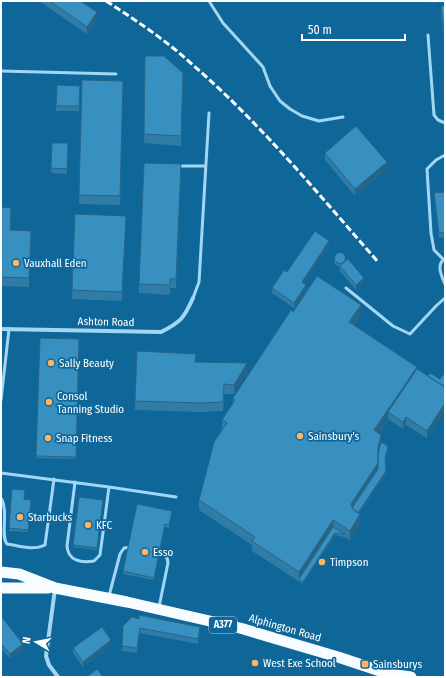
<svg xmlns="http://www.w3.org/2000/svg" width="446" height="678" font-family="'Fira Sans Condensed',sans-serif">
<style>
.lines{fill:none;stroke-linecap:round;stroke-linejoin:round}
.service{stroke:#a1d7f5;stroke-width:3}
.minor{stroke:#a1d7f5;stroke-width:4}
.trunk{stroke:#f6fcff;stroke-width:11}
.rail{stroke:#fff;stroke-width:3;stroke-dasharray:7 3;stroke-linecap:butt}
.wall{fill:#307ca6}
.shaded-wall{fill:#276587}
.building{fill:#3890c1;stroke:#276587}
.poi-dot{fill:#ffb464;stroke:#0f6799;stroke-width:1.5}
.labels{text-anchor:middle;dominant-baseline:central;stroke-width:3.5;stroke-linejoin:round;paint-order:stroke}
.shield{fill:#0f6799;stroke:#b7d1e0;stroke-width:1}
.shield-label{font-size:10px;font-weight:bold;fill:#fff}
.poi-label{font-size:11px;fill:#fff;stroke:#0f6799;text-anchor:start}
.street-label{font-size:11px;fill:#fff;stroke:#0f6799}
</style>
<rect width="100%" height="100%" fill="#0f6799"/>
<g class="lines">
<!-- service -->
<path class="service" d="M209,1L223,23L263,67L270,86L280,101L290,109L302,116L319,121L343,117
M428,35L434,115L438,120L445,123
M1,71L116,74
M179,166H205
M445,258C436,265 441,275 445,284
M443,259L434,250L431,233L427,169L436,160L445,155
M346,288L393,326L410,334L436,306L445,298
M193,298L199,282L209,113
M1,400L9,329
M1,473L109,487L176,497
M75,482L67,546C68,561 81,563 94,561L100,555L109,487
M1,498C9,511 0,536 7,544C20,546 33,551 45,545L54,479
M157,552C164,554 168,556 168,563L159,607
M109,596L120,554L124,548L132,547"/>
<!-- minor -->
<path class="minor" d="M1,329L161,332C181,322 184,318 193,298
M55,589L46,656L49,665L58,677"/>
<!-- trunk -->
<path class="trunk" d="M1,572L19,574L55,588L127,602L240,628L338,657L389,674L411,677
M1,588H48"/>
<!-- rail -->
<path class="rail" d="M106,1C137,21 167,41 194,66C262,125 320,196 379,263"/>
</g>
<!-- wall -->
<path class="wall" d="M39,1H80L97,20L87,34Z
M431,1H445L431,3Z
M445,5V45L441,15V6Z
M145,56L183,82L181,146L144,143Z
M123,81L120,205L79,204V195Z
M80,91L79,111H56V106Z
M52,143H68L67,174L51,173Z
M325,153L387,169L355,196L325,160Z
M181,174L176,288H170V295L139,293V284Z
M445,192V237L439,238L434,193Z
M1,207L11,217V230L31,240L29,287L1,286Z
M126,225L122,301L72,299V290Z
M329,246L304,283L306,290L294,308L272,293V288L287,272Z
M334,258L346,261L364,283L356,290L340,271V267H339L334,263Z
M293,312L361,314L354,325L428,376L427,438L406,425L403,429L388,419L379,433L381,442L388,449L385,460L386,474L359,514L360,524L350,540L344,537L335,535L303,584L252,551V545L199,510V500L222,429V420L233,404V398Z
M40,338L79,339L76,459L36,458Z
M196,362L247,372L234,394H224L223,411L200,412L135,410V401Z
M24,499L31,503L28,532L9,531V528Z
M103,502L97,550L73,547V545Z
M172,514L169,528L165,527L154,580L123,574V571Z
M1,617L23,649L10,659L1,648Z
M139,619L200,632L198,644L140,633L137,653L122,651L123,626Z
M111,645L83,667L73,653V648Z"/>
<!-- shaded-wall -->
<path class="shaded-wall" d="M97,12V20L87,34V27Z
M387,162V169L355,196V189Z
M181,164V174L176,288V279Z
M126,216V225L122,301V292Z
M31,231V240L29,287V278Z
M329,241V246L302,287V282Z
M364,278V283L356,290V285Z
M306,285V290L294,308V303Z
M361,305V314L349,332V322Z
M247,363V372L234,394V385Z
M417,367V376L388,412V419L374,440V430Z
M445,403V411L427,438V431Z
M406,417V425L403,429V422Z
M381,435V444L378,458V448Z
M378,463V472L351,512V504Z
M386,471V474L357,517V514Z
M360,514V524L350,540V531Z
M333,520V529L299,579V572Z
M165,524V527L154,580V578Z
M335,533V535L303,584V582Z
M200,627V632L198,644V639Z
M140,628V633L137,653V648Z
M111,640V645L83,667V662Z
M23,644V649L10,659V654Z"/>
<!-- building -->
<path class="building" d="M50,1H80L97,12L87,27Z
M445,5V36L441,6Z
M145,56H164L183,73L181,136L144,134Z
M82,80L123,81L120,196L79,195Z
M57,85L80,86L79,106H56Z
M356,126L387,162L355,189L325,153Z
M52,143H68L67,169L51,168Z
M144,163L181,164L176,279H170V285L139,284Z
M445,192V232L439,233L434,193Z
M1,207L11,208L10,230L31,231L29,278L1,277Z
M75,214L126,216L122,292L72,290Z
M315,231L329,241L302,282L306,285L294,303L272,288L284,270L287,272Z
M334.5 258a5.5 5.5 0 1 1 11 0a5.5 5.5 0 1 1-11 0Z
M348,259L364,278L356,285L340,266Z
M317,276L361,305L349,322L417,367L374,430L381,435L378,448V463L351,504L353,509L360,514L350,531L333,520L299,572L252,541L255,537L199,500L214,442L227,423L222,420L235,400L233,398L291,310L293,312Z
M40,338L79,339L76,457L36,456Z
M137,351L196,354L195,362L247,363L234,385L224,384L223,402L200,403L135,401Z
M417,369L445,387V403L427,431L406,417L403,422L388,412Z
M445,372V383L443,386L428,376L430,373L440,379Z
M381,442L388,446L385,458L386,471L358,513L353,509L352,508L378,469V455Z
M12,489L25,490L24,499L31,500L28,530L9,528Z
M79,497L103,500L97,548L73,545Z
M137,504L172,511L169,525L165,524L154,578L123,571Z
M333,527L345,534L335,533L303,582L299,579Z
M139,615L200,627L198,639L140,628L137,648L122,646L123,626L132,617L139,619Z
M1,616L23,644L10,654L1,643Z
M102,627L111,640L83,662L73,648Z
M97,669L103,677H87Z"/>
<!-- markers -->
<g class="poi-dot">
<circle cx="16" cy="263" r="4"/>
<circle cx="51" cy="363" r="4"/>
<circle cx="49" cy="402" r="4"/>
<circle cx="300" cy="436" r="4"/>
<circle cx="48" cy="438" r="4"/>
<circle cx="20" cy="517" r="4"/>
<circle cx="88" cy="525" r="4"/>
<circle cx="145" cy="552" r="4"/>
<circle cx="322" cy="562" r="4"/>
<circle cx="255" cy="663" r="4"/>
<rect x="361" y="660" width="8" height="8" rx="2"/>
</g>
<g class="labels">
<!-- shield labels -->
<rect class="shield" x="209" y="617" width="28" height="16" rx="3"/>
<g class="shield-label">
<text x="223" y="625">A377</text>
</g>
<!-- poi labels -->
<g class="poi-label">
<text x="24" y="263">Vauxhall Eden</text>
<text x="59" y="363">Sally Beauty</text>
<text x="57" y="396">Consol<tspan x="57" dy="13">Tanning Studio</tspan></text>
<text x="308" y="436">Sainsbury's</text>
<text x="56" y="438">Snap Fitness</text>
<text x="28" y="517">Starbucks</text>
<text x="96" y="525">KFC</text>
<text x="153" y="552">Esso</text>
<text x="330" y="562">Timpson</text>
<text x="263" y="663">West Exe School</text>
<text x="373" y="664">Sainsburys</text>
</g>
<!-- street labels -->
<g class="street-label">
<text transform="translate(106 322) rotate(1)">Ashton Road</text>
<text transform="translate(285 628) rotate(16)">Alphington Road</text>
</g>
</g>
<!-- border -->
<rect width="446" height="678" fill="none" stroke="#ffffff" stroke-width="4"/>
<!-- north arrow -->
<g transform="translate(36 642) rotate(280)" stroke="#0f6799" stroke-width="3" paint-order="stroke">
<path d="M0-3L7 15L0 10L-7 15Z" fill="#ffffff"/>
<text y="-6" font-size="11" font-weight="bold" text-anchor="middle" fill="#ffffff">N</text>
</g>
<!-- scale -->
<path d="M302 34v6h103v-6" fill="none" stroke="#ffffff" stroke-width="2"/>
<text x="308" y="34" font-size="12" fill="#ffffff" stroke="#0f6799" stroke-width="3" paint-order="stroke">50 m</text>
</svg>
